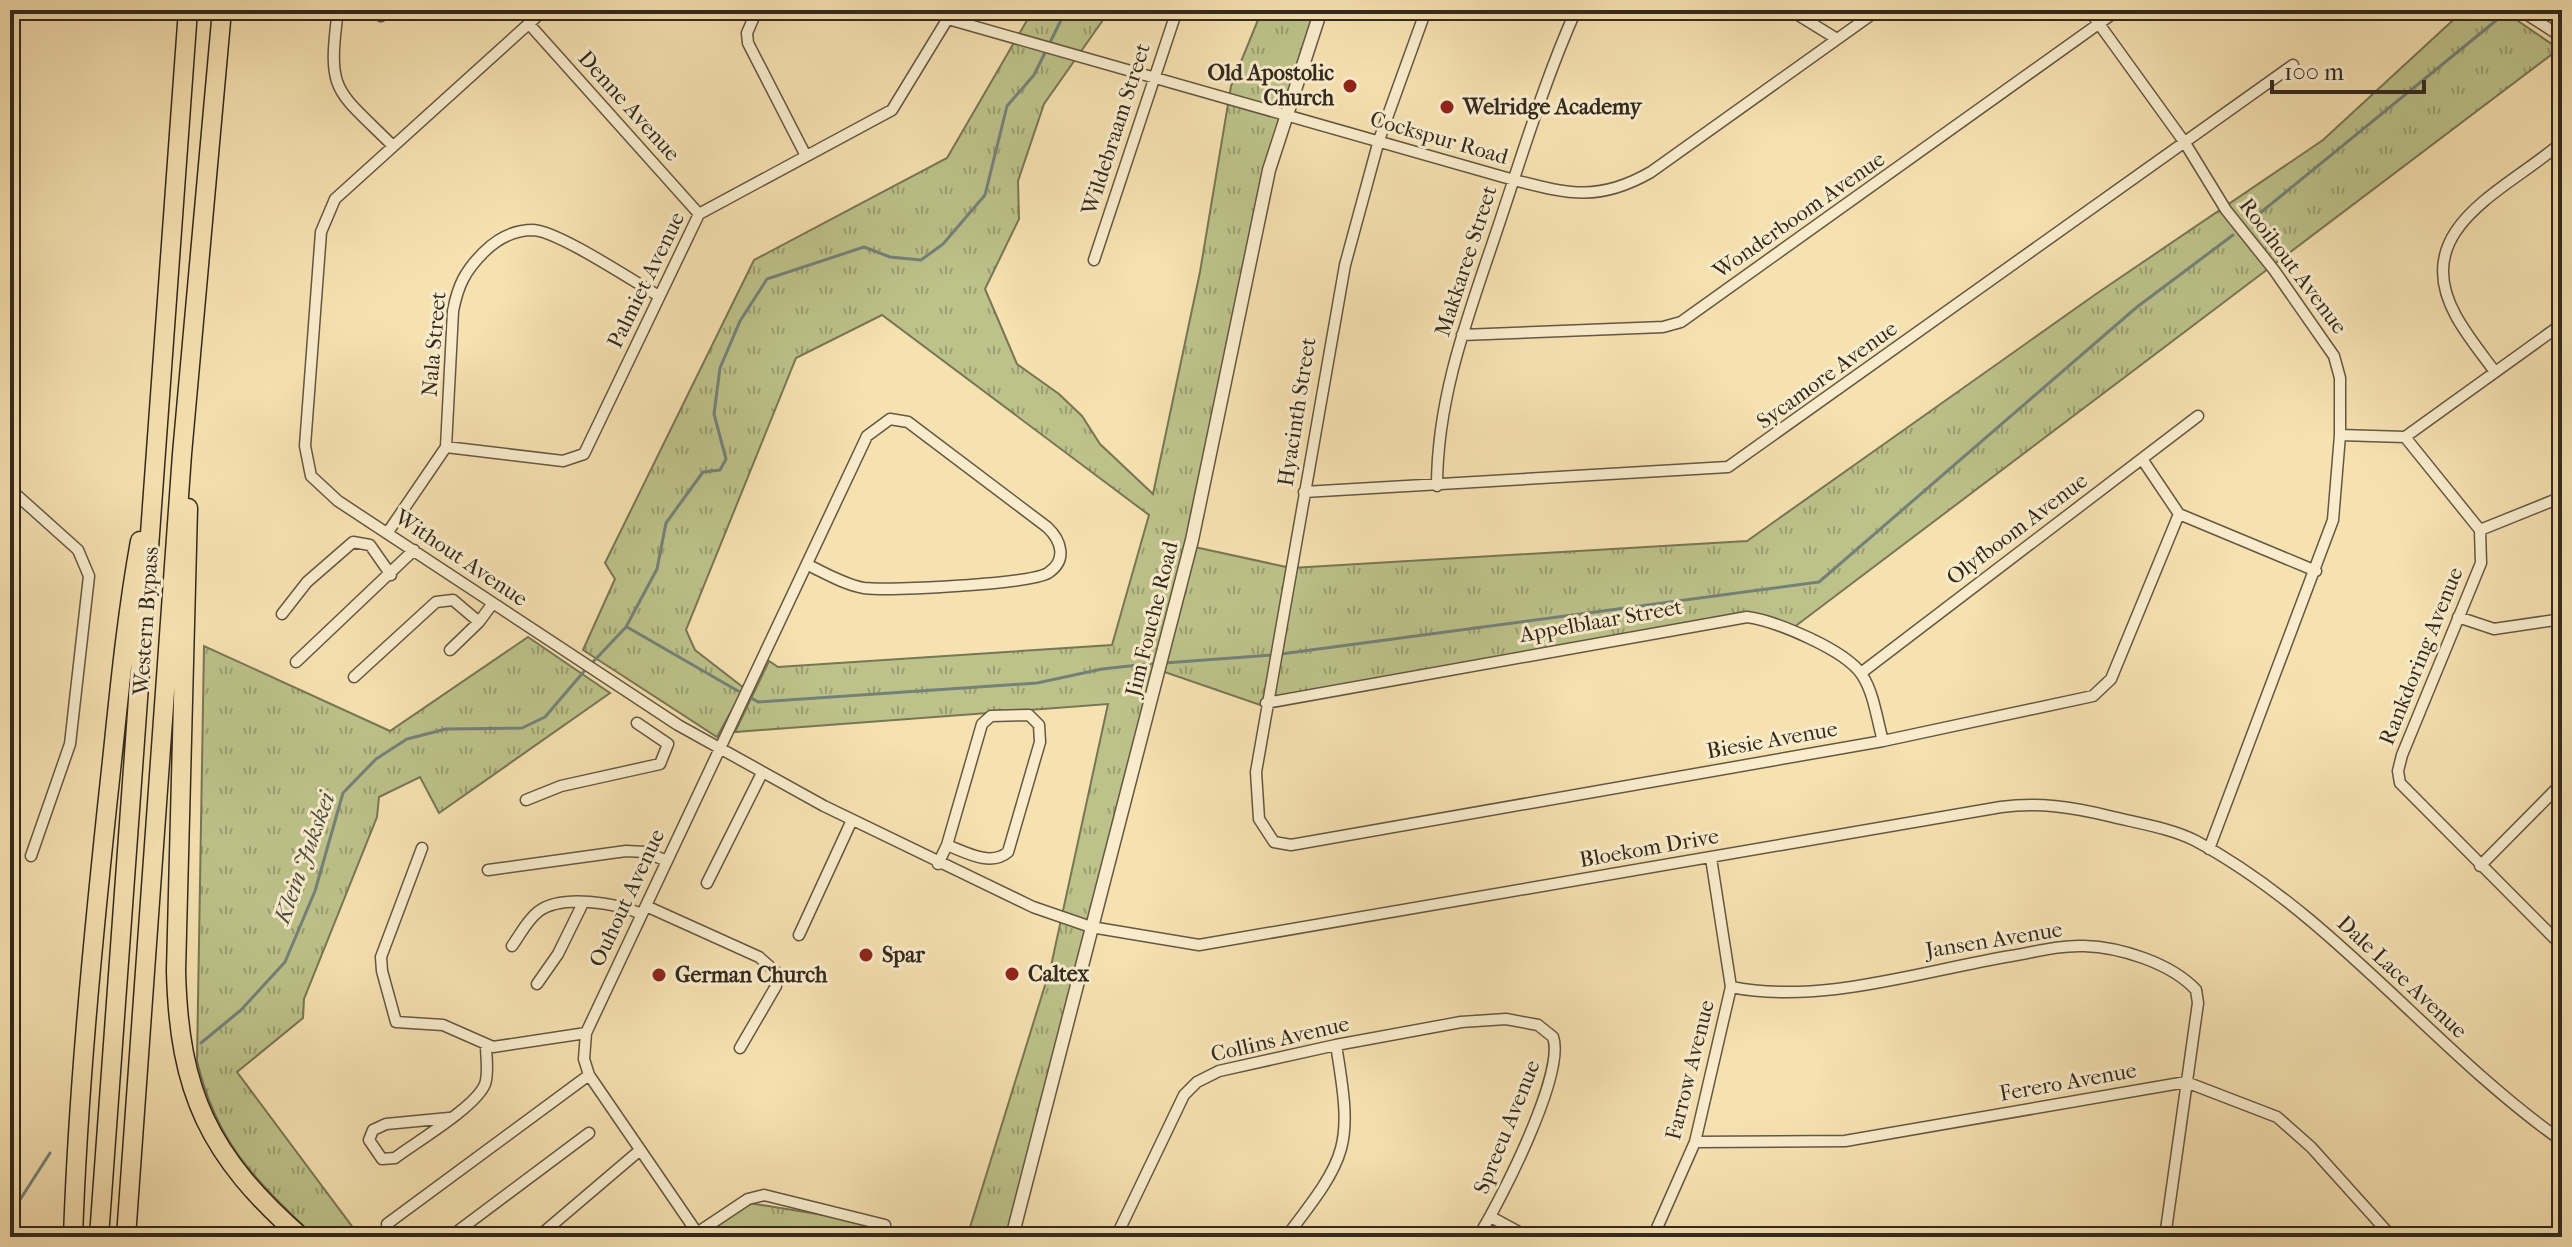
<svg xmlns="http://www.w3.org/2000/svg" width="2572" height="1247" font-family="'IM FELL French Canon',serif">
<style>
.park{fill:url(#park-tufts);stroke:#787654;stroke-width:2}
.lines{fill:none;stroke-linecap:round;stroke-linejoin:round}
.stream{stroke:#748179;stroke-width:3}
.minor-casing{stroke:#645743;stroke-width:13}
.tertiary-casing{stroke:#645743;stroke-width:15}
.motorway-casing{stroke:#33291e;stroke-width:21}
.minor{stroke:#f9eccc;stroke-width:10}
.tertiary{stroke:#f9eccc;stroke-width:12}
.motorway{stroke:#f6e1b1;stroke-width:18}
.poi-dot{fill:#8f2418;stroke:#f9eccc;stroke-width:3}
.labels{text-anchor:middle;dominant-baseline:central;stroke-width:6;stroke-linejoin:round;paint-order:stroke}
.poi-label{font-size:22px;font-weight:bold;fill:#33291e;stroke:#f9eccc;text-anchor:start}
.street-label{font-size:22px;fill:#33291e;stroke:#f9eccc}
.water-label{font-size:24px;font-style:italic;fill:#4e4e44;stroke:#f9eccc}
</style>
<defs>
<pattern id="park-tufts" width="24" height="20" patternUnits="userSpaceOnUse" patternTransform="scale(2)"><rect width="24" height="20" fill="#bdc28a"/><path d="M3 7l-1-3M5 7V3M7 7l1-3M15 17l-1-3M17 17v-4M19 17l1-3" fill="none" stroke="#9a9e70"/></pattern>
</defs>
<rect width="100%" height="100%" fill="#f6e1b1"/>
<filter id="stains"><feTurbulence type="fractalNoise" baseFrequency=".0025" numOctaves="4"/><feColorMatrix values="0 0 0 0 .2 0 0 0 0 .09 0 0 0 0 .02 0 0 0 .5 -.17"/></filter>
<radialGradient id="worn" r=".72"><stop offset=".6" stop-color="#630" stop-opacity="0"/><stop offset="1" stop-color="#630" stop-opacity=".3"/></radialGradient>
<!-- park -->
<path class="park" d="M1033,10H1110L1044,104L1018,181L1019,219L985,289L1017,364L1059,394L1082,416L1100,444L1153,494L1200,272L1231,86L1262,10H1320L1267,172L1190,546L1291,568L1747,541L2096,294L2323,140L2464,10H2502L2559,49L1789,631L1746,621L1266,707L1159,670L1012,1237H967L1051,966L1108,704L735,732L769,661L778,667L1112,645L1149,515L882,315L796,358L686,630L695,650L744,688L717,737L583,650L615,579L605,563L754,260L947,158Z
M528,637L610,693L439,813L420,777L379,797L377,817L304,999L303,1018L237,1072L360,1237H315C255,1179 217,1145 197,1061L204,646L390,731Z
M749,1203L885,1225L923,1237H695Z"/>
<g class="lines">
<!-- stream -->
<path class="stream" d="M2254,218L2509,10
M627,627L738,691
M1281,654L1819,582L2137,307L2233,235
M1165,663L1273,655
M591,664L626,627L657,569L666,523L703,472L720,470L726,459L714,414L720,368L740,321L767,279L864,247L890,257L921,260L943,244L985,195L1007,106L1034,75L1066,10
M753,699L758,702L1037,683L1102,669L1158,663
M201,1043L241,1010L285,962L315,891L343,793L376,759L407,739L446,729L522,728L545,717L586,669
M10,1228L16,1206L50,1153"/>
<!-- minor casing -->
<g class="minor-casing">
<path id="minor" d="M338,10C327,94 335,88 393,146
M544,10L335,199L321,232L305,446L311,476L338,501L678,725L824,806L1033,907L1091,927L1199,945L2001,807C2039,802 2072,807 2109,816C2137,823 2171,828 2196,841C2335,916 2433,1050 2562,1141
M757,10L747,33L748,43L806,156
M1426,10L1379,140L1345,265L1256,772L1259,819L1274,842L1291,845L1883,741L2093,696L2111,679L2179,514
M1790,10L1837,39
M2089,10L2185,143L2226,210L2274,270L2334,356L2340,378V435L2333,520L2209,849
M2520,10L2562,37
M381,16L386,10
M948,19L1514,180C1569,194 1599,202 1651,172L1878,10
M529,24L699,214
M1094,260L1177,10
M1462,335L1663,327L1681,322L2118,10
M2495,372C2482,354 2467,336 2456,316C2407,227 2508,190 2562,142
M2340,435L2405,437L2562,324
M2405,437L2480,530L2481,563L2402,755L2398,771L2400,783L2562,946
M446,447L563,461L584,454L699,214L892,110L953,10
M2142,459L2179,514L2316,571
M1437,486C1437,392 1472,306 1501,218C1524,149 1546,77 1576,10
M10,489L78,550L89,576L70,744L31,856
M1304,492L1728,467L2293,65
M2480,530L2562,497
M388,532L446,447L453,311C458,285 465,271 484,252C497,239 513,230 533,230C558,231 633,281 659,296
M282,614L307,582L353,542L370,545L391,575
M2458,617L2494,629L2562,619
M450,650L479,622
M296,662L414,550
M1861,673L2198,416
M354,677L436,602L453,600L479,622L493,603
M1266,703L1747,617C1776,621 1846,650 1862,675C1874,693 1877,720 1883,741
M526,800L561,786L660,764L668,744L637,723
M422,848L381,957L382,971L396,1022L443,1025L493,1047L586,1033
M938,864L947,845L982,724L991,716L1029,715L1039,725L1040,742L1008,852C991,867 965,852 947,845
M2480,866L2562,783
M488,870L626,851L645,852L667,861
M707,883L762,773
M646,906L759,957L776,972V986L740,1048
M799,935L852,820
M512,946C520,935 527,920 539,911C563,894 616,903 642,914
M537,984L558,954L583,903
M1731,987C1822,1005 1921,971 2011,956C2035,952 2059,945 2084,946C2120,947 2171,963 2196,990L2198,1003L2165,1237
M449,1118L386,1124L373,1130L369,1140L382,1159L395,1158C416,1142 476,1107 485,1084C489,1073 486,1057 486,1045
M1695,1142L1845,1141L2186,1082L2277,1117L2311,1147L2392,1237
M1491,1217L1528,1237
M387,1224L589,1075
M697,1233L748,1199L764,1195L885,1225
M450,1237L589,1133
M538,1237L639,1151
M700,1237L589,1075L584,1059L586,1033L867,436L890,419L908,422L1047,527C1061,540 1068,560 1048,573C1030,584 890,591 864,588C845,585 825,573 808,565
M1116,1237L1184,1095L1197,1082L1219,1071L1336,1045L1461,1022L1506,1019L1538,1025L1553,1037C1566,1073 1500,1202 1478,1237
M1286,1237C1349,1155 1353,1147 1336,1045
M1653,1237L1695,1142L1731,987L1711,858"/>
</g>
<!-- tertiary casing -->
<g class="tertiary-casing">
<path id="tertiary" d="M1012,1237L1192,540L1269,170L1321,10"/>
</g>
<!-- motorway casing -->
<g class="motorway-casing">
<path id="motorway" d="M188,508L176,971C179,1093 209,1156 301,1237
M73,1237C78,1093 92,950 107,807C117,718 124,630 140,541
M99,1237L188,10
M126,1237L182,454L222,10"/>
</g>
<!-- minor -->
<use href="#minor" class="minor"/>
<!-- tertiary -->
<use href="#tertiary" class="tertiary"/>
<!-- motorway -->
<use href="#motorway" class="motorway"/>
</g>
<!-- markers -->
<g class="poi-dot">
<circle cx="1350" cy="86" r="8"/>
<circle cx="1447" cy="107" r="8"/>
<circle cx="866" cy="955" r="8"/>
<circle cx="1012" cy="974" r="8"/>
<circle cx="659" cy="975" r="8"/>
</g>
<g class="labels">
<!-- poi labels -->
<g class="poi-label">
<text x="1334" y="73" text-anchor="end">Old Apostolic<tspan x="1334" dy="25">Church</tspan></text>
<text x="1463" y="107">Welridge Academy</text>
<text x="882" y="955">Spar</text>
<text x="1028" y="974">Caltex</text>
<text x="675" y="975">German Church</text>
</g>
<!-- street labels -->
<g class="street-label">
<text transform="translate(629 106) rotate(48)">Denne Avenue</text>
<text transform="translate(1116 129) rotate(-72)">Wildebraam Street</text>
<text transform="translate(1439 138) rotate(16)">Cockspur Road</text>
<text transform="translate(1799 215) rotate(-35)">Wonderboom Avenue</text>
<text transform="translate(1466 261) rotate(-72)">Makkaree Street</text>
<text transform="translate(2293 266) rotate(53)">Rooihout Avenue</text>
<text transform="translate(646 280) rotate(-64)">Palmiet Avenue</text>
<text transform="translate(434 344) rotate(-85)">Nala Street</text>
<text transform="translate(1827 375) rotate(-36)">Sycamore Avenue</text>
<text transform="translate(1297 412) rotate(-81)">Hyacinth Street</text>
<text transform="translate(2017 529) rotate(-37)">Olyfboom Avenue</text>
<text transform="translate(461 558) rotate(34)">Without Avenue</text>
<text transform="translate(1152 619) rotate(-76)">Jim Fouche Road</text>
<text transform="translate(146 621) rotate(-86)">Western Bypass</text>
<text transform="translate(1601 621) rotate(-10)">Appelblaar Street</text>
<text transform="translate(2421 656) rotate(-68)">Rankdoring Avenue</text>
<text transform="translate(1772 740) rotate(-10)">Biesie Avenue</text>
<text transform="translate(1649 848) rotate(-10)">Bloekom Drive</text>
<text transform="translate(627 898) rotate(-65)">Ouhout Avenue</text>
<text transform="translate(1994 940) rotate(-9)">Jansen Avenue</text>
<text transform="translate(2402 977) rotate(43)">Dale Lace Avenue</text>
<text transform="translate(1280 1039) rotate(-13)">Collins Avenue</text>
<text transform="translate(1690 1070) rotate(-76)">Farrow Avenue</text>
<text transform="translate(2068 1082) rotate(-10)">Ferero Avenue</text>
<text transform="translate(1507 1127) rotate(-68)">Spreeu Avenue</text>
</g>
<!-- water labels -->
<g class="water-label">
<text transform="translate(304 858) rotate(-70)">Klein Jukskei</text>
</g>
</g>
<!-- margin -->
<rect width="2572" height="1247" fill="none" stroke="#f6e1b1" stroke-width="40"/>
<rect x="12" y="12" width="2548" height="1223" fill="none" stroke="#33291e" stroke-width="4"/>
<rect x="20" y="20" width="2532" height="1207" fill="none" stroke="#33291e" stroke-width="2"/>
<!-- scale -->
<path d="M2272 80v12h152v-12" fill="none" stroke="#33291e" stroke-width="4"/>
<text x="2284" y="80" font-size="24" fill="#33291e" stroke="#f9eccc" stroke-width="6" paint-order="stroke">100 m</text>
<rect width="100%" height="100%" filter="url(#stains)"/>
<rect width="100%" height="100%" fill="url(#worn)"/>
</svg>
